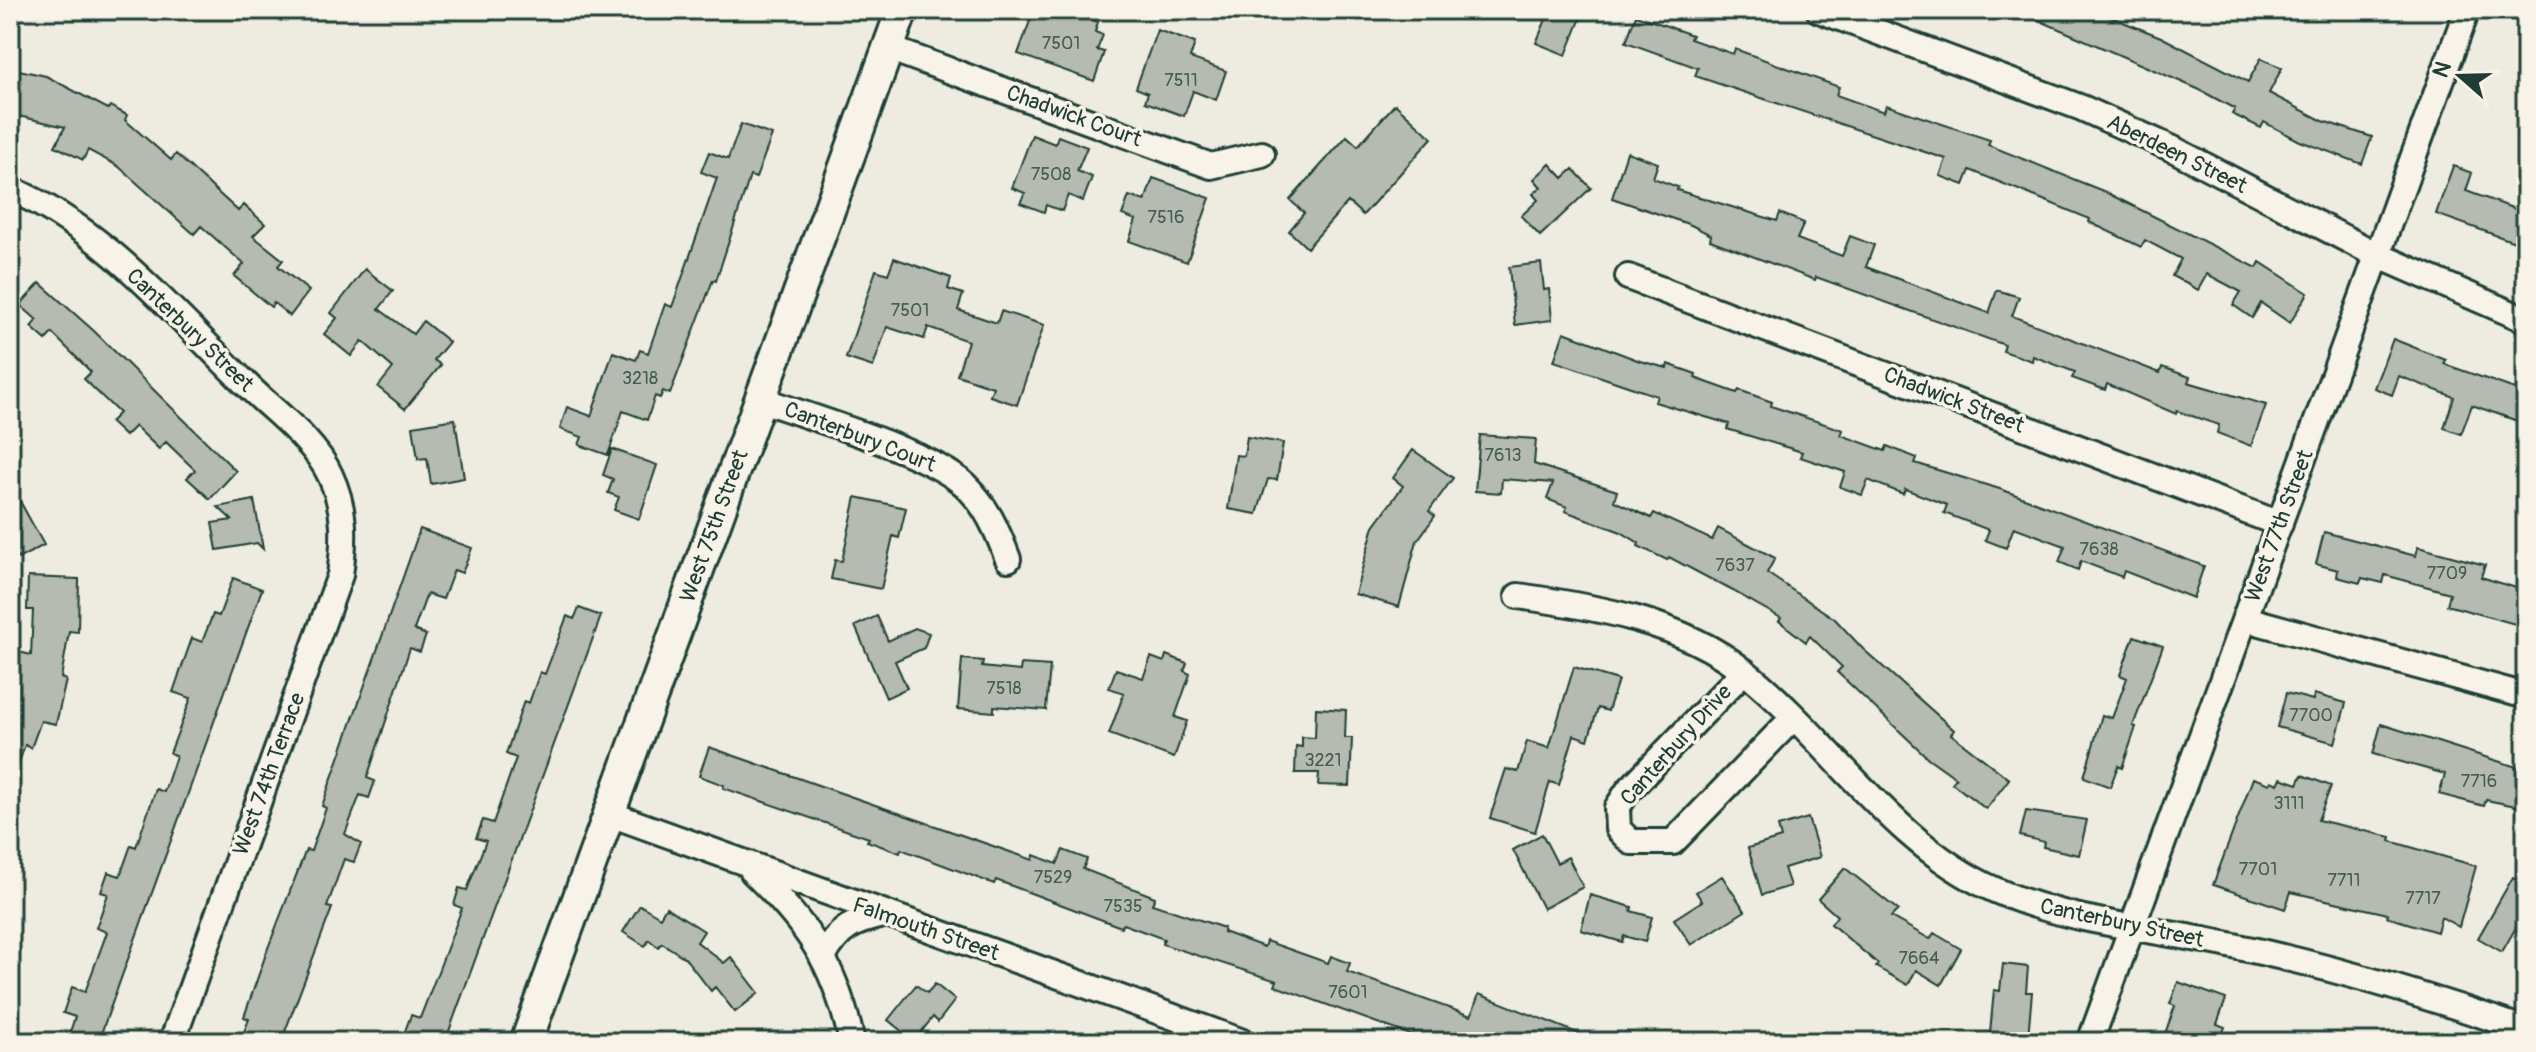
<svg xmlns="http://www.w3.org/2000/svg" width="2536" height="1052" font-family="Pangolin,sans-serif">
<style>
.building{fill:#b5bbb0;stroke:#1f3d34;stroke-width:2}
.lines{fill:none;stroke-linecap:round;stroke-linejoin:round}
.minor-casing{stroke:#1f3d34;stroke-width:30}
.major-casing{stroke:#1f3d34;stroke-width:36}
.minor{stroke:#f7f3e8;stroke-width:24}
.major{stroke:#f7f3e8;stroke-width:30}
.labels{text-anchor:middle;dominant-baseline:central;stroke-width:7;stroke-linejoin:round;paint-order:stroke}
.number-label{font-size:18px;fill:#445c53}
.street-label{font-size:22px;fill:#1f3d34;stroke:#f7f3e8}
</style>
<rect width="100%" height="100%" fill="#eeece1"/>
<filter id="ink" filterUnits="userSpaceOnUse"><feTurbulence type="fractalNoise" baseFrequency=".0125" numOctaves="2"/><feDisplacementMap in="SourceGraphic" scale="16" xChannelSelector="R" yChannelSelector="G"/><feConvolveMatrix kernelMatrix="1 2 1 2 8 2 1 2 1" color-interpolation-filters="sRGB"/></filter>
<g filter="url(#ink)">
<!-- building -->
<path class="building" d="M1034,10H1089L1086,18L1098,22L1095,32L1103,35L1097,50L1104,52L1094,81L1018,54Z
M1550,10H1584L1566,55L1536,43Z
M2015,10H2093L2161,37L2248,82L2261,58L2282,68L2269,93L2323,121L2372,137L2362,164L2300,141L2264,122L2261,128L2232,114L2235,109L2200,90Z
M1636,15L1692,35L1690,39L1733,54L1735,49L1839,87L1836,95L1884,112L1886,105L1990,140L1988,145L2103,191L2257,268L2260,262L2308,293L2290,323L2261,303L2252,318L2233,305L2241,292L2207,274L2198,290L2172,276L2181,259L2145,240L2141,247L2089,222L2090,219L1970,170L1964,185L1940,176L1946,159L1695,76L1698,68L1626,42Z
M1157,30L1195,43L1190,58L1226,71L1216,100L1193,91L1184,116L1145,102L1148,93L1136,88Z
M10,68L46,76L108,109L110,106L127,115L125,120L171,160L176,154L238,211L244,205L265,224L253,236L283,260L278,266L309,291L290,316L274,303L271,307L234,276L244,264L201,226L194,234L118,166L88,150L83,160L55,146L65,127L10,114Z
M1395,104L1432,138L1363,215L1348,202L1307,248L1289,231L1304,213L1290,200L1347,136L1358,146Z
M741,124L772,135L756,178L750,176L716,281L713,280L670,394L663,391L660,398L655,396L647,420L623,411L608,455L579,445L582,437L560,429L567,407L591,416L613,352L636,360L640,350L648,353L665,304L672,307L717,178L701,172L709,152L728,159Z
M1032,135L1055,144L1058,136L1087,147L1077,171L1092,177L1083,201L1068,195L1062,211L1046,205L1044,212L1020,203L1025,193L1012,188Z
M1627,152L1658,163L1653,178L1678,187L1677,190L1777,221L1780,213L1804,223L1797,239L1842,256L1850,236L1874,245L1866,267L1989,313L1997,290L2019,297L2012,316L2160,373L2162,367L2190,377L2188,382L2266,405L2251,446L2217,433L2219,425L2177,411L2176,414L2107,384L2105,390L2072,378L2075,372L2033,356L2032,361L2003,351L2005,345L1816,277L1815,280L1710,240L1711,235L1691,225L1612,198Z
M1550,164L1563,178L1573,169L1591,188L1540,236L1521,216L1538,200L1533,194L1541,187L1534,179Z
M2453,166L2472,173L2466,191L2526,213V246L2436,214Z
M1153,178L1210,198L1187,262L1129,241L1136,220L1122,215L1129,196L1145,201Z
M894,258L951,278L948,289L963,294L958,310L997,323L1001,311L1044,325L1017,405L990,396L993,387L957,375L968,341L928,327L924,339L887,327L873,367L846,358L876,270L888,274Z
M1541,263L1544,290L1549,289L1552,320L1515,325L1509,267Z
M365,269L393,291L379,309L413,334L423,321L449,342L434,360L441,365L405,409L378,387L393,368L362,341L351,356L324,334L337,318L331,313Z
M40,283L94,331L236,471L210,499L187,478L195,470L166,442L159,449L135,426L125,436L110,422L119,413L84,379L91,372L52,333L46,340L31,327L37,320L20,305Z
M1564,332L1640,361L1667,368L1668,364L1696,374L1695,378L1737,393L1739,390L1772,402L1771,406L1843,430L1841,435L1885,451L1887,446L1917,458L1915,463L2003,490L2204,566L2193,598L2124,571L2122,577L2081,561L2078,570L2059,562L2065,546L2014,527L2006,548L1985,540L1989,530L1944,513L1947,505L1905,489L1903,494L1868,480L1862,495L1840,487L1845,472L1800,457L1802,452L1727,429L1729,424L1655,402L1657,396L1554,361Z
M2393,339L2446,360L2444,364L2526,393V424L2472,405L2461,434L2444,428L2454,397L2399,376L2392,395L2374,388Z
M455,419L464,478L431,484L427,458L418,459L413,426Z
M1480,435L1536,439L1534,464L1617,491L1614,501L1651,518L1654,513L1712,540L1718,528L1775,558L1767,573L1835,619L1863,649L1954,730L1951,734L2009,779L1986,809L1952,783L1956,778L1928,758L1837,672L1842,667L1810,636L1806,642L1779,621L1781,618L1733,591L1669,557L1667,560L1638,546L1639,543L1621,532L1565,511L1567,507L1547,499L1553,483L1502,479L1501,493L1475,491Z
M1247,437L1283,443L1277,480L1268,479L1257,514L1228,509L1236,455L1244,456Z
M612,449L657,465L639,519L614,510L619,497L608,493L613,479L603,475Z
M1413,450L1453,478L1429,511L1435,516L1417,541L1399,607L1355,594L1374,526L1403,486L1393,478Z
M10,483L44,545L18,559L10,544Z
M856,497L906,508L899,538L893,536L881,589L831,579L835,560L842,561Z
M254,500L263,549L257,543L217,550L212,523L232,520L218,507Z
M420,529L472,548L462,573L454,570L443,599L427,594L414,630L426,635L420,652L410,648L367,778L375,781L369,798L360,795L345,834L361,844L354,862L344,859L327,907L332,908L281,1042H240L249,1019L244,1017L268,948L306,850L311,851L326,808L322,806Z
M2324,532L2416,556L2418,547L2485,565L2481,577L2526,591V627L2447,605L2450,593L2385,575L2383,583L2362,578L2360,583L2337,577L2338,570L2316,564Z
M28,577L79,579L78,632L69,631L61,678L66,680L56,724L41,721L31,748L25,745L13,780L10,779V691L19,652L31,655L33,610H27Z
M233,578L262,589L98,1042L70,1032L75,1017L63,1013L72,987L85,992L107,932L96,928L108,894L101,892L108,872L120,876L131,845L136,847L156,789L164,792L176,756L170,753L191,698L173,692L192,638L202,642L213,614L219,616Z
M579,608L601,616L445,1042H425L404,1034L411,1015L420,1018L446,951L462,908L454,905L459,888L467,890L486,841L476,838L483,820L493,823L516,758L506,754L524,701L529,703L540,672L545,674L567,616L574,619Z
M877,616L888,641L915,628L929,633L924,648L895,661L907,688L886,698L855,626Z
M2134,636L2163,646L2133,726L2136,727L2122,768L2118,766L2110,787L2084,777L2102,715L2112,718L2127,678L2120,675Z
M1166,655L1187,663L1184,671L1190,674L1175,717L1187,721L1174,758L1109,734L1124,693L1109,688L1116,669L1143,678L1151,657L1164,662Z
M962,659L983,661L982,667L1020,671L1021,664L1050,666L1046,710L994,706V712L958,709Z
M1574,667L1618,680L1608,711L1598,708L1588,740L1574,735L1559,785L1550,782L1535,832L1490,818L1506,769L1518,772L1527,741L1549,748Z
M2286,693L2313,700L2314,694L2346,703L2335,743L2277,727Z
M1316,708L1346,710L1345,738H1352L1350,786L1318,785L1319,773H1295L1296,746L1302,747V737L1315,738Z
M2381,724L2526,770V808L2486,800L2484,806L2439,794L2445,774L2373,754Z
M709,747L1033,860L1034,855L1057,864L1063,850L1087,859L1083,869L1155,897L1152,904L1224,928L1223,932L1264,947L1266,941L1328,963L1331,956L1350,963L1347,972L1471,1016L1479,994L1600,1042H1430L1275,986L1277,981L1162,944L1164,939L1123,924L1121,927L996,880L994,884L901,849L900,853L867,841L869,838L723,788L724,785L699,776Z
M2302,775L2331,786L2318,820L2391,837L2390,841L2476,866L2459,927L2441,917L2437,932L2387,917L2388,914L2291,892L2285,909L2213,885L2253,778L2270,784L2271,781L2278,784L2281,778L2298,784Z
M2026,811L2087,820L2079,855L2043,847L2044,842L2020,836Z
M1808,818L1820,857L1784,868L1790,886L1762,895L1748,848L1781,838L1778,827Z
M1542,834L1557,863L1568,857L1583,887L1543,909L1513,850Z
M1845,868L1898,910L1891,917L1930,939L1934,933L1961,949L1941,985L1916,970L1908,985L1876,967L1878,964L1831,924L1837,916L1818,899Z
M1722,876L1745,911L1691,945L1674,919L1702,901L1696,892Z
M2513,877L2526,884V926L2519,922L2502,952L2478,938Z
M1590,895L1632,907L1631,911L1652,917L1645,942L1624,936L1622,942L1581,930Z
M640,905L660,917L666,907L704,931L697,942L724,963L731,957L759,993L735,1012L715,987L711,991L685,958L662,943L658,947L649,940L645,946L623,932Z
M2003,964L2028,967L2026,992H2032L2028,1037L1990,1033L1994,990L2000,991Z
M2178,982L2226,999L2217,1024L2225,1027L2219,1042H2162L2175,1006L2170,1004Z
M935,984L955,1000L938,1022L933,1017L914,1041L888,1020L916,985L927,993Z"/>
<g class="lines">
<!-- minor casing -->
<g class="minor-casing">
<path id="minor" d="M1819,10L2082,108L2173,149L2377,255L2526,320
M888,48L1211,166L1262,154
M10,189C105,229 175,315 248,386C274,412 314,440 330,475C346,509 345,539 340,575L172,1042
M1628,277L2280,524
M760,399C811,418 928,451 965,485C987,506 997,530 1008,559
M1518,596C1596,607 1681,621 1745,672C1829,739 1893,845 1995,890C2070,923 2150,928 2229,945C2331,966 2428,996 2526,1030
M2246,619L2526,696
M1744,671L1628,791L1617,808L1618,829L1631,842H1673L1793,718
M610,814L1243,1042
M753,872C809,926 835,964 852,1042
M824,956C838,929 854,921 883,915
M2090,1042L2467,10"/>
</g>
<!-- major casing -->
<g class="major-casing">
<path id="major" d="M526,1042L902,10"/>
</g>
<!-- minor -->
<use href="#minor" class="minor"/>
<!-- major -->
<use href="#major" class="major"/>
</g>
</g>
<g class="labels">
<!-- number labels -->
<g class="number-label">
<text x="1061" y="43">7501</text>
<text x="1181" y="80">7511</text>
<text x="1051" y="174">7508</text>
<text x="1166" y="217">7516</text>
<text x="910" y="310">7501</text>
<text x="640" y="378">3218</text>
<text x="1503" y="455">7613</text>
<text x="2099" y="549">7638</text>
<text x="1735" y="565">7637</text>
<text x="2447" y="573">7709</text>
<text x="1004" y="688">7518</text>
<text x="2311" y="715">7700</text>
<text x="1323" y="760">3221</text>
<text x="2479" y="781">7716</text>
<text x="2289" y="803">3111</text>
<text x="2258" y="869">7701</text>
<text x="1053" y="877">7529</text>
<text x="2344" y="880">7711</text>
<text x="2423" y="898">7717</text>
<text x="1123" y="906">7535</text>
<text x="1919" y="958">7664</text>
<text x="1348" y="992">7601</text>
</g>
<!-- street labels -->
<g class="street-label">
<text transform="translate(1074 116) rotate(20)">Chadwick Court</text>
<text transform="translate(2177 154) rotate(26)">Aberdeen Street</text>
<text transform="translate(190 330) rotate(44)">Canterbury Street</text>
<text transform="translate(1954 400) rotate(21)">Chadwick Street</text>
<text transform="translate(860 437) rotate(21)">Canterbury Court</text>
<text transform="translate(714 526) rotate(-70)">West 75th Street</text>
<text transform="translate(2279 526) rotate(-70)">West 77th Street</text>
<text transform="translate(1676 745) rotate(-48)">Canterbury Drive</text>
<text transform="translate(269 774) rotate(-70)">West 74th Terrace</text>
<text transform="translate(2122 923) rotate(12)">Canterbury Street</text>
<text transform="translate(926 929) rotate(19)">Falmouth Street</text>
</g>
</g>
<!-- margin -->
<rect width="2536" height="1052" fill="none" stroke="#f7f3e8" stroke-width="40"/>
<rect x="20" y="20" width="2496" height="1012" fill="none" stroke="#1f3d34" stroke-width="3" filter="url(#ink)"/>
<!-- north arrow -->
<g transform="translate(2460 76) rotate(290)" stroke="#f7f3e8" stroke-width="6" paint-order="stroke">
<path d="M0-6L14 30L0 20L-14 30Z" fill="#1f3d34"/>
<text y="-12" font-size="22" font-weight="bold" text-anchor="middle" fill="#1f3d34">N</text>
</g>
</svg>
